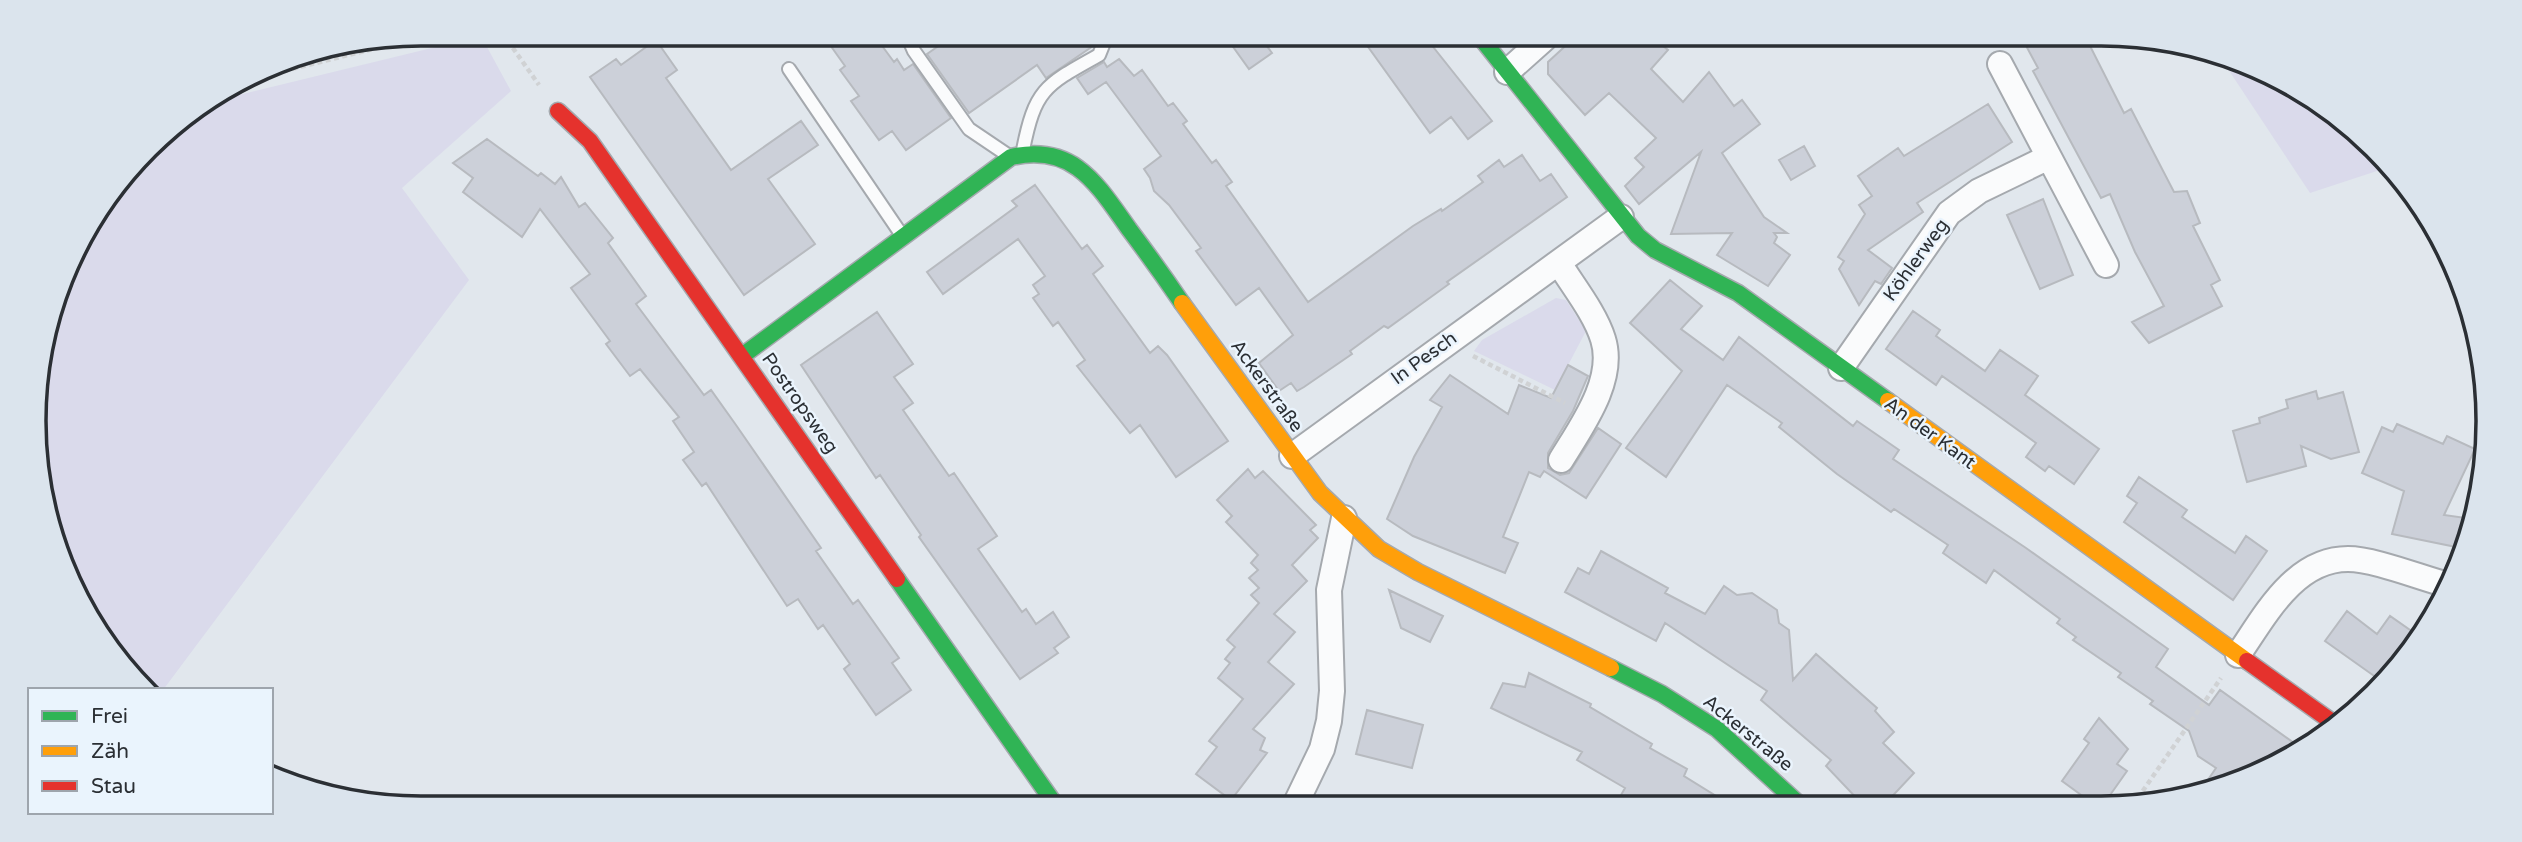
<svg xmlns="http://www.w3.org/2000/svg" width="2522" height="842" font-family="'Varela Round',sans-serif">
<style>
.green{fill:#dadaeb}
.building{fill:#ccd0d9;stroke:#b7babf;stroke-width:2}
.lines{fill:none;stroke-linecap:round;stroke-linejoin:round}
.lane-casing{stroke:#a5a9ae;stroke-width:16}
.street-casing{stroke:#a5a9ae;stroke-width:28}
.fast-casing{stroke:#a5a9ae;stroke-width:19}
.slow-casing{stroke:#a5a9ae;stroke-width:19}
.jam-casing{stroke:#a5a9ae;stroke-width:19}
.path{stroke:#d0d2d4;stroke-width:4.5;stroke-dasharray:5 3.5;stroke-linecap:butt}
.lane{stroke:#fafbfc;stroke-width:12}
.street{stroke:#fafbfc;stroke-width:24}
.fast{stroke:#30b455;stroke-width:16}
.slow{stroke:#ff9f0a;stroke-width:16}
.jam{stroke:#e5322d;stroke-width:16}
.labels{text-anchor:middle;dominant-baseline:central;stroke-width:5;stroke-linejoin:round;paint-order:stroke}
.street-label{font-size:19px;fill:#2b2f34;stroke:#eaf4fd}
.rim{fill:none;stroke:#2b2f34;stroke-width:3.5}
</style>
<rect width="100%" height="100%" fill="#e1e7ed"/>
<!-- green -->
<path class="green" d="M481,36L511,91L402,188L469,280L163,690H152L99,637L46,521L37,371L73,249L165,130L210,102Z
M2222,60L2317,99L2386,168L2310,193Z
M1556,298L1566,300L1586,331L1555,390L1474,351L1482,340Z"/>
<!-- building -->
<path class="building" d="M823,35H874L894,62L897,59L904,70L913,64L951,118L906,150L892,131L879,140L851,101L859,96L840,70L845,66Z
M953,36H1086L1093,46L1046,78L1037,65L969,113L927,54Z
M1226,37H1260L1272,53L1249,69Z
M1361,37L1426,38L1492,121L1468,139L1451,117L1430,133Z
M1574,38L1654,39L1668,50L1651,69L1683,102L1709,72L1734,106L1742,100L1760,124L1722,153L1764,217L1787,233H1774L1777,237L1774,243L1790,255L1768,286L1717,255L1732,233L1671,234L1701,152L1639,204L1625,186L1644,167L1635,158L1656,138L1609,93L1585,115L1548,74V62Z
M656,40L677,70L666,78L731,170L801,121L818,145L768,179L815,244L744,295L590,77L616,59L621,65Z
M2023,40H2087L2124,113L2131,109L2174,192L2187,191L2200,223L2193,226L2220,280L2211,285L2222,306L2149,343L2132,322L2164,306L2135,252L2110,194L2101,198L2072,144L2033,71L2038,68Z
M1119,59L1134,76L1142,70L1168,106L1173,103L1187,121L1183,124L1212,163L1216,160L1232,182L1226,186L1308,302L1413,226L1441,209L1442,211L1483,182L1478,176L1499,160L1504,167L1522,155L1540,181L1551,174L1567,197L1447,282L1449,284L1388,328L1384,326L1350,351L1352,354L1304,387L1297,391L1291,383L1279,391L1259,363L1293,335L1259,288L1236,305L1196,251L1201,248L1169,205L1154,191L1150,178L1144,169L1161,156L1106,82L1088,94L1077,78L1104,62L1107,67Z
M1988,104L2012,142L1917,203L1923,212L1868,250L1892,268L1881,284L1875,281L1859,305L1839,269L1844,261L1838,257L1865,214L1859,205L1872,196L1858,176L1898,148L1904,156Z
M487,139L538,176L541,173L555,184L561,177L579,207L585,203L613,238L608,243L646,296L636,304L704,395L711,390L736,425L821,548L816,551L853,604L858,600L899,658L892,663L911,690L876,715L844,669L850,664L823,625L818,629L798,599L787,606L706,483L702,486L683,460L694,452L673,421L679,417L640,369L630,376L606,344L610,341L571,288L590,274L540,209L522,237L463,192L473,178L453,163Z
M1804,146L1815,166L1791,180L1779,160Z
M1035,185L1082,249L1087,245L1103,266L1093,274L1150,353L1158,346L1167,355L1228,441L1176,477L1140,425L1130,433L1077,366L1085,360L1058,322L1053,326L1033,298L1039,294L1033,285L1045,276L1018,239L943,294L927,272L1017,206L1012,201Z
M2043,199L2073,275L2040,289L2007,215Z
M1670,280L1702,306L1681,329L1723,360L1739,337L1853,426L1857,421L1899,450L1893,459L2026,548L2168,649L2156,667L2209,705L2220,690L2301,748L2272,769L2201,790L2216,768L2198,756L2189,731L2150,704L2153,701L2118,677L2121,673L2073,640L2076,637L2057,623L2060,619L1994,570L1986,583L1943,553L1948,545L1894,509L1891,512L1837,474L1779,427L1782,423L1727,385L1666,477L1626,448L1682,371L1630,323Z
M1913,311L1940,330L1936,336L1985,371L2000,350L2038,376L2025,395L2099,449L2074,484L2049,466L2045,471L2026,457L2036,443L1986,407L1942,376L1936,385L1886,349Z
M877,312L913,364L894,377L913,403L903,410L949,476L954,473L997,536L978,549L1022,612L1026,609L1036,624L1053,612L1069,637L1054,648L1058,653L1020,679L919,537L921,535L880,475L876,478L801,365Z
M1568,365L1588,376L1573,411L1548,453V468L1560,475L1569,473L1598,428L1621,444L1586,498L1544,471L1540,477L1529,472L1503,537L1518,543L1505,573L1413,536L1387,519L1414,457L1442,407L1430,400L1450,375L1508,414L1519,385L1551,398Z
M2316,391L2318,399L2343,392L2359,452L2331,459L2301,446L2306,466L2247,482L2233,431L2260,423L2259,418L2288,408L2286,400Z
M2397,424L2443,444L2447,436L2475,449L2444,515L2466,518L2461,548L2392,534L2404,491L2362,473L2382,427L2393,432Z
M1248,469L1255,478L1263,471L1316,525L1310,530L1318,538L1292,565L1307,581L1274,614L1295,632L1268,662L1294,684L1253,729L1265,738L1260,750L1267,753L1231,800L1196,774L1217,747L1209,741L1243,699L1218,678L1230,663L1225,659L1235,647L1227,640L1259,603L1251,595L1259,588L1249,578L1258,570L1251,563L1258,555L1226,522L1232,516L1217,500Z
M2139,477L2187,510L2182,517L2235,553L2246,536L2267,551L2233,600L2124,522L2137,503L2127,496Z
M1601,551L1668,588L1665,593L1705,614L1724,586L1737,595L1752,593L1777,610L1779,623L1789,630L1793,680L1816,654L1877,708L1875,711L1894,732L1883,743L1914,773L1884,805H1863L1826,766L1831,760L1761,700L1767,691L1665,623L1656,641L1565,592L1578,568L1589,574Z
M1389,590L1443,616L1430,642L1401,628Z
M2347,611L2377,634L2390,616L2420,637L2384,683L2325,641Z
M1529,673L1591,704L1590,707L1652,744L1650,748L1687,769L1684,776L1729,804H1638L1621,795L1625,788L1577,760L1582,752L1491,708L1503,683L1525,687Z
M1367,710L1423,725L1412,768L1356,754Z
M2099,718L2128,749L2117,764L2127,771L2103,805H2095L2062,781L2089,743L2084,739Z"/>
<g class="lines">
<!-- lane casing -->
<g class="lane-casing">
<path id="lane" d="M907,35L914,51L969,129L1009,156
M789,69L901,234
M1023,150C1035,89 1045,85 1099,55L1103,45L1097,36"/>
</g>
<!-- street casing -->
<g class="street-casing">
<path id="street" d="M2000,64L2106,265
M1507,72L1545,38
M1559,263C1573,286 1595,313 1603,339C1616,380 1581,427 1561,460
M1841,368L1949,213L1979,191L2049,157
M1292,456L1621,217
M2238,655C2265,616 2294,559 2348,559C2374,559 2421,578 2448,585
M1296,803L1322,749L1329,721L1332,691L1329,590L1344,518"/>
</g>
<!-- fast casing -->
<g class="fast-casing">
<path id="fast" d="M1481,38L1638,236L1655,250L1738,293L1888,401
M742,356L1011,157C1074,143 1097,184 1129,229C1147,253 1165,278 1182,303
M897,579L1054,803
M1611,668L1662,694L1717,729L1800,805"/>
</g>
<!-- slow casing -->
<g class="slow-casing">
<path id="slow" d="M1182,303L1320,493L1379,549L1418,572L1611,668
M1888,401L2247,661"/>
</g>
<!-- jam casing -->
<g class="jam-casing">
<path id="jam" d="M558,111L590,141L897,579
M2247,661L2335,724"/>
</g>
<!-- path -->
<path class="path" d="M503,34L539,85
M243,81L438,33
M1473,356L1565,403
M2133,805L2221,678"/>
<!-- lane -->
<use href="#lane" class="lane"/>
<!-- street -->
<use href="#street" class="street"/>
<!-- fast -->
<use href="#fast" class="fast"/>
<!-- slow -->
<use href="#slow" class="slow"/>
<!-- jam -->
<use href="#jam" class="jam"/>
</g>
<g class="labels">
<!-- street labels -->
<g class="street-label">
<text transform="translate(1916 260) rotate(-54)">Köhlerweg</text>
<text transform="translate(1424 358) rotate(-36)">In Pesch</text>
<text transform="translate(1267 386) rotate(54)">Ackerstraße</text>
<text transform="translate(800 403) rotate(55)">Postropsweg</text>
<text transform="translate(1930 433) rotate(36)">An der Kant</text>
<text transform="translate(1748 733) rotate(39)">Ackerstraße</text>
</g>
</g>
<!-- crop -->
<path d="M0 0H2522V842H0ZM421 46H2101A375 375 0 0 1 2476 421V421A375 375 0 0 1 2101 796H421A375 375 0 0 1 46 421V421A375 375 0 0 1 421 46Z" fill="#dbe4ed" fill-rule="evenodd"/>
<path class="rim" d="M421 46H2101A375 375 0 0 1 2476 421V421A375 375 0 0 1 2101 796H421A375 375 0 0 1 46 421V421A375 375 0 0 1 421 46Z"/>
<!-- legend -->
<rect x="28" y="688" width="245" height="126" fill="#eaf4fd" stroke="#9ea5ad" stroke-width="2"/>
<rect x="42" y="711" width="35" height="10" fill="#30b455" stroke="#9ea5ad" stroke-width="2"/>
<text x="91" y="723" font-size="21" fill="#2b2f34">Frei</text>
<rect x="42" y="746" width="35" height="10" fill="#ff9f0a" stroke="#9ea5ad" stroke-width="2"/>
<text x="91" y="758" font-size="21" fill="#2b2f34">Zäh</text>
<rect x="42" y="781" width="35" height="10" fill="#e5322d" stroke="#9ea5ad" stroke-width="2"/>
<text x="91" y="793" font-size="21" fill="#2b2f34">Stau</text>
</svg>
